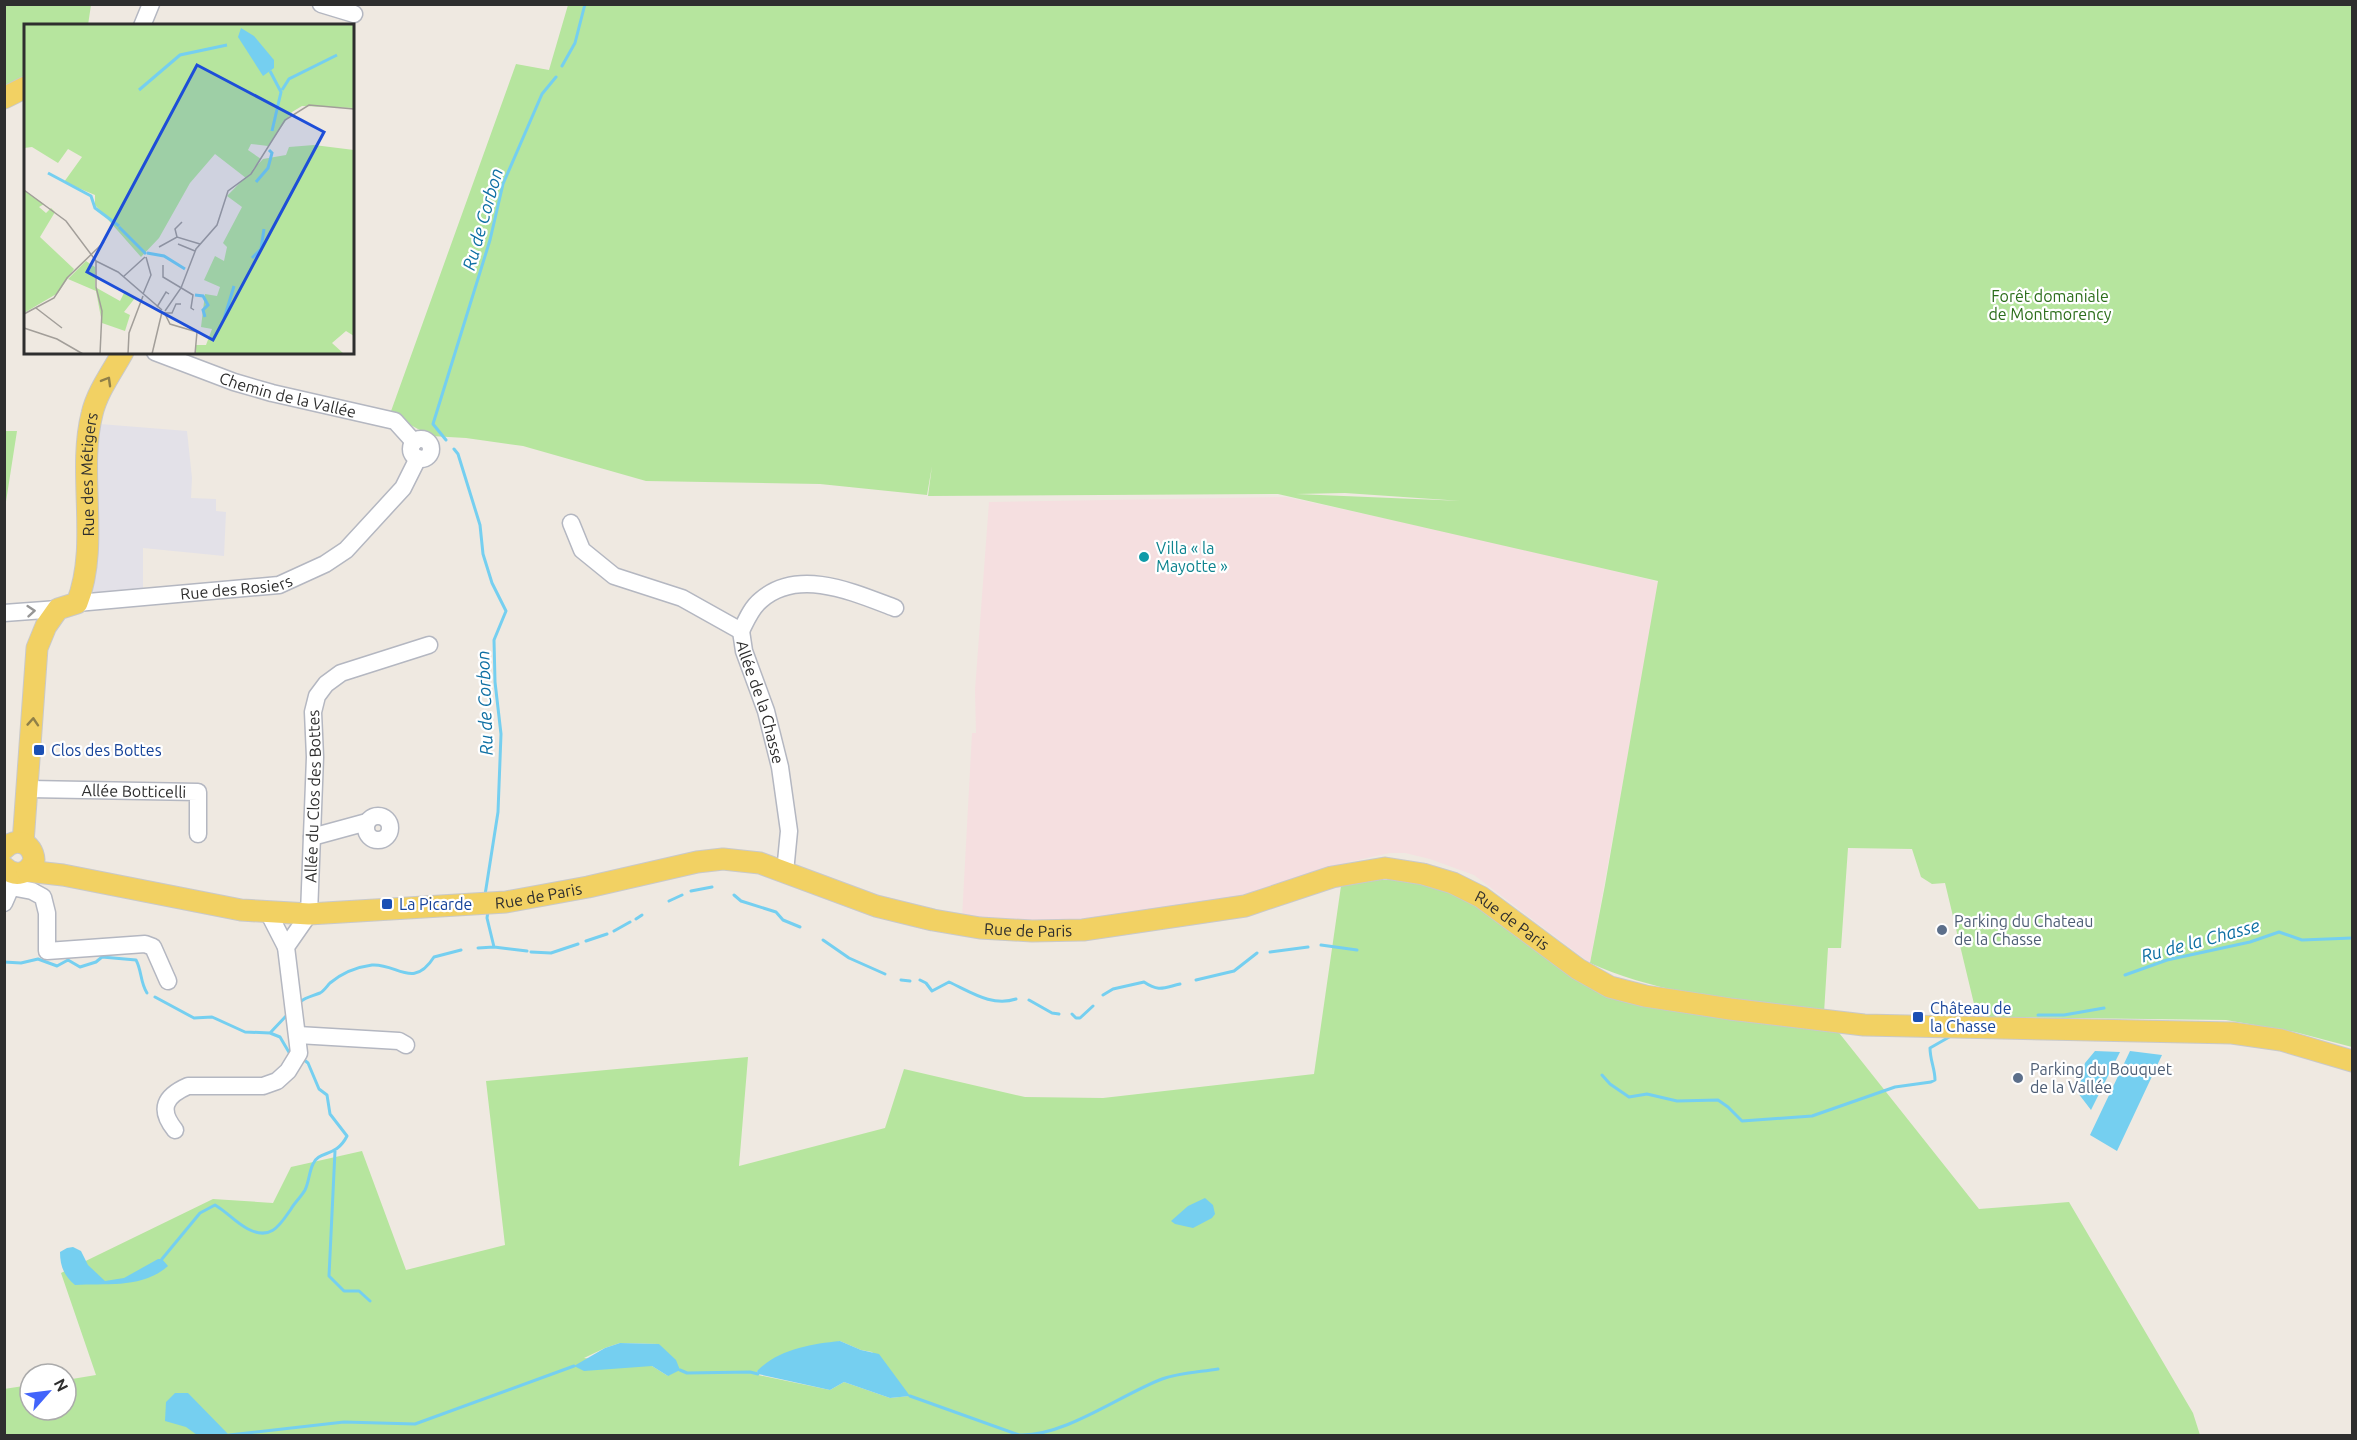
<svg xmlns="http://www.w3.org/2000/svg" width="2357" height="1440" font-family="Ubuntu,sans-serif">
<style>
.industrial{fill:#e3e1e8}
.medical{fill:#f5dfe0}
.green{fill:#b6e59e;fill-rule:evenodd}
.water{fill:#75cff0}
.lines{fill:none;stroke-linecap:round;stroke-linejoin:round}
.stream{stroke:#75cff0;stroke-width:3}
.minor-casing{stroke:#b4b7c1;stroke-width:19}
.major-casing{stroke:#c9c9c9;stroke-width:23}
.minor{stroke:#fff;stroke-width:16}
.major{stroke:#f2d163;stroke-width:21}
.oneway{stroke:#908048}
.oneway2{stroke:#969696}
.culture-dot{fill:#0f9aa8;stroke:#fff;stroke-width:2}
.transit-dot{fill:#1a4fb4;stroke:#fff;stroke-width:2}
.service-dot{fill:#5c6f8a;stroke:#fff;stroke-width:2}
.labels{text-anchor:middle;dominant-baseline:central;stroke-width:4.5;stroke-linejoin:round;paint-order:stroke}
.park-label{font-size:16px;fill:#2c6e1b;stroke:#fff}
.street-label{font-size:16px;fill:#2e2e2e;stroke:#fff}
.culture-label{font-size:16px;fill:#0d838f;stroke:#fff;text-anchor:start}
.transit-label{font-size:16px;fill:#164399;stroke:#fff;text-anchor:start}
.service-label{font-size:16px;fill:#4e5e75;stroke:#fff;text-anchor:start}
.water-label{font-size:18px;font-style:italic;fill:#0d6fa3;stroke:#fff}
.inset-river{fill:none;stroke:#75cff0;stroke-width:3}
.inset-road{fill:none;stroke:#a29e99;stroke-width:1.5}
.view{fill:#1d4ed8;fill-opacity:0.15;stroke:#1d4ed8;stroke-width:3}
.inset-edge{fill:none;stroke:#2e2e2e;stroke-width:3}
</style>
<rect width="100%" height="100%" fill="#efe9e1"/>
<!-- industrial -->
<path class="industrial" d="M100,424L187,431L192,478L191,498L216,499V511L226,512L224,556L143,548V589L90,594L93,449Z"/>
<!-- medical -->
<path class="medical" d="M1286,497L1491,541L1651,580L1693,595L1644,666L1590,963L1474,875L1430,859L1405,853H1390L1349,862L1260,895L1079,924L962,918L972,733H976L975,690L989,502Z"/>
<!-- green -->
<path class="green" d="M5,5H91L88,25L26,26L25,81L5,92Z
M568,5H2352V1047L2295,1032L2226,1020L1986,1017L1975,1008L1945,883L1932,884L1921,877L1912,849L1848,848L1841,948H1828L1824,1013C1746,1001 1662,996 1590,963L1605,885L1658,581L1278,494L928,496L932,466L927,495L820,484L646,481L523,446L466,438L431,436L390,414L516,64L549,70ZM1345,493L1462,501H1463L1296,494Z
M5,431H17L5,508L4,431Z
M1372,880H1414L1479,904L1602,993L1836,1029L1979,1209L2069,1202L2193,1413L2200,1435L5,1436L4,1389L30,1385V1410H66V1380L96,1375L61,1273L213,1199L273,1203L291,1167L362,1151L406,1270L505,1245L486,1081L748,1057L739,1166L885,1128L904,1069L1025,1097L1103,1098L1314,1074L1341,886ZM840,1341L861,1350L872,1352L909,1396L890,1398L844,1382L830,1390L758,1375L757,1371ZM620,1343L659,1344L668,1376L652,1366L584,1358L605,1348Z"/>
<!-- water -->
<path class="water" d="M2095,1051L2120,1052L2091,1110L2078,1093L2085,1063Z
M2130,1051L2162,1055L2117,1151L2090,1135Z
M1205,1198L1213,1205L1215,1214L1212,1218L1193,1228L1175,1224L1171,1221L1188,1206Z
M73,1247L81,1251L88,1265L105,1281L124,1278L158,1259H162L168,1266C142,1289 106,1283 75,1285C64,1276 60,1266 60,1252L67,1248Z
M840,1341L861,1350L879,1354L910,1396L890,1398L844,1382L830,1390L758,1374L757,1371C779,1349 811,1344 840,1341Z
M620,1343L659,1344L676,1360L680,1370L668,1376L652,1366L584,1371L574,1366L605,1348Z
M175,1393H188L229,1435H197L186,1427L165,1421L166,1402Z"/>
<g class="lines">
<!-- stream -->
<path class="stream" d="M562,66L575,43L585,4
M446,440L433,424L490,240L503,184L542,94L556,77
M454,449L458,454L480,525L483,554L492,583L506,611L494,640L495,682L501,734L498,812L485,895
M691,891L712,887
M734,895L741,901L776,912L783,920L800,927
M669,901L682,895
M488,911L487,918L494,947
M636,919L642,915
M614,931L630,922
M823,940L849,958L885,974
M586,941L607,934
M1321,945L1357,950
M478,948L494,947L527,951
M531,952L551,953L578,944
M1270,952L1308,947
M4,962L21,963L38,959L57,966L68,960L80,967L96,962L102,957L136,960C142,971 140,982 147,993
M2125,975L2167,960L2250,942L2279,932L2302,940L2352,938
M901,980L910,981
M920,980L926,983L932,991L949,982C971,992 992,1007 1016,999
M1196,980L1234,971L1257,953
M1103,995L1113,989L1144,982C1159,992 1163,988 1180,984
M155,997L194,1018L212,1017L245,1032L270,1033L287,1015
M1029,1000L1052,1013L1059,1014
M300,1002C306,997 313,996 320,993C324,991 327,986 330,983C342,973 357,967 372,965C397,963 413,990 434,957L461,950
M1072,1014L1076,1018H1080L1093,1006
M2038,1015H2064L2104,1008
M270,1033L280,1037L290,1054
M1602,1075L1610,1084L1629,1097L1647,1094L1677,1101L1718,1100L1728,1107L1742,1121L1812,1116L1895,1087L1931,1082L1935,1080C1935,1069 1930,1060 1930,1048L1951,1036
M335,1151L329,1276L344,1291H359L370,1301
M162,1259L200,1213L215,1205C227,1212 236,1223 248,1229C271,1241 280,1225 291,1209C295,1202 301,1197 305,1190C309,1182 309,1172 313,1164C319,1150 336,1158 347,1136L330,1114L327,1095L319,1089L308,1063L303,1059
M680,1370L687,1373L750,1372L758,1374
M910,1396L1019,1435C1064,1437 1120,1395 1162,1379C1179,1373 1200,1372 1218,1369
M229,1435L344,1422L415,1424L574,1366"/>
<!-- minor casing -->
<g class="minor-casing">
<g id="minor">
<path d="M321,4L354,14"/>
<path d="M142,26L151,4"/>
<path id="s1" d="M155,352L234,382L272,393L395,421L414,442"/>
<circle cx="421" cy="449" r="10"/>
<path d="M571,523L582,550L614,576L682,598L741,631"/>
<path id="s2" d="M77,603L279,585L325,564L346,550L403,488L418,458"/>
<path d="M4,613L58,609"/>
<path id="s3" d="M741,631L744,651L766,711L780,767L789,831L785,872"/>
<path d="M741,631C746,621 751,608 761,600C799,567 855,593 895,608"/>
<path id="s4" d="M29,789L198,792V834"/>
<circle cx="378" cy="828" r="12"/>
<path d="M312,837L367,822"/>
<path d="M11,887L32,891L43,897L47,913V951L145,944L153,947L168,981"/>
<path d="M4,903L15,878"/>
<path d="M268,912L286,947"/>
<path d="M298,1035L399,1041L406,1045"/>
<path id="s5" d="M175,1130C158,1109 165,1096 188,1086H263L277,1081L288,1071L299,1053L286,947L309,914L315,757L313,712L317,696L326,684L341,673L429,645"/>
</g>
</g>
<!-- major casing -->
<g class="major-casing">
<g id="major">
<path d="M4,98L26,87"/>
<path id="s6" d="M23,843L37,648L46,626L58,609L77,603C100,545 77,473 92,414C97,392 112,372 123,352"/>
<path d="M4,849C16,836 33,843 34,860C29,874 15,878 4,867"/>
<path id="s7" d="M27,871L63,875L241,910L309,914L506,902L588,887L697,862L723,859L760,863L876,906L933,920L980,928L1032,931L1083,930L1245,906L1332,877L1385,868L1423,874L1453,883L1481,897L1578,969L1610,987L1645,996L1730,1009L1864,1025L2232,1033L2281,1040L2352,1061"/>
</g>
</g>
<!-- minor -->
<use href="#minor" class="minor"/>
<!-- major -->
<use href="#major" class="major"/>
</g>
<!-- one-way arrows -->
<defs><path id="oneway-chevron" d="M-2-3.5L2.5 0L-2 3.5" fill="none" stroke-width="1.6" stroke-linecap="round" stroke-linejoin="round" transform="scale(1.5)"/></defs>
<g class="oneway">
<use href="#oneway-chevron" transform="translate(107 381) rotate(-60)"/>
<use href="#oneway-chevron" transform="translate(33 722) rotate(-86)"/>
</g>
<use class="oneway2" href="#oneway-chevron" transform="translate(31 611) rotate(-5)"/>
<!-- markers -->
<circle class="culture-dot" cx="1144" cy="557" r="6"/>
<g class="transit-dot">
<rect x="33" y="744" width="12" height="12" rx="3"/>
<rect x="381" y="898" width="12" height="12" rx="3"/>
<rect x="1912" y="1011" width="12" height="12" rx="3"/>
</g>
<g class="service-dot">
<circle cx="1942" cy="930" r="6"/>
<circle cx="2018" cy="1078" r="6"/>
</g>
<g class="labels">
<!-- park labels -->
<g class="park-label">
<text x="2050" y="296">Forêt domaniale<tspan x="2050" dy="18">de Montmorency</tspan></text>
</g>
<!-- street labels -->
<g class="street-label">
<text stroke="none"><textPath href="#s1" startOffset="140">Chemin de la Vallée</textPath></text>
<text stroke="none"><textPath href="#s6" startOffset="390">Rue des Métigers</textPath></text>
<text stroke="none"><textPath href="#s2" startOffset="160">Rue des Rosiers</textPath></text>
<text stroke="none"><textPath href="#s3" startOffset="74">Allée de la Chasse</textPath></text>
<text stroke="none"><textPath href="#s4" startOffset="105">Allée Botticelli</textPath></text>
<text stroke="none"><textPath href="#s5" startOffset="448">Allée du Clos des Bottes</textPath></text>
<text stroke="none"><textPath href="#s7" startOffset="516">Rue de Paris</textPath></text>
<text stroke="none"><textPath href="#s7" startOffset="1524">Rue de Paris</textPath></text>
<text stroke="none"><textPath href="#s7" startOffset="1020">Rue de Paris</textPath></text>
</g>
<!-- culture labels -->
<g class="culture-label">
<text x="1156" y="548">Villa « la<tspan x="1156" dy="18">Mayotte »</tspan></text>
</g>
<!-- transit labels -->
<g class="transit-label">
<text x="51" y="750">Clos des Bottes</text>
<text x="399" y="904">La Picarde</text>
<text x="1930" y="1008">Château de<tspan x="1930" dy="18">la Chasse</tspan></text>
</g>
<!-- service labels -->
<g class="service-label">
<text x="1954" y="921">Parking du Chateau<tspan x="1954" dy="18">de la Chasse</tspan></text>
<text x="2030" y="1069">Parking du Bouquet<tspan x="2030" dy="18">de la Vallée</tspan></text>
</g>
<!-- water labels -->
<g class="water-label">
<text transform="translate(482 219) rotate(-74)">Ru de Corbon</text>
<text transform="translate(484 703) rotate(-92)">Ru de Corbon</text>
<text transform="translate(2200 940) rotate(-15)">Ru de la Chasse</text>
</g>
</g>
<!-- overview -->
<g transform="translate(24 24)">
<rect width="330" height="330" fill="#efe9e1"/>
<path d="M0,0H330V84L278,82L268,88L244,122L227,120L224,126L237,135L222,154L191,130L166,159L135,214L117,233L71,181V171L40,158L58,133L44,125L34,139L8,123L0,124ZM290,121L330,126V312L322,307L308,319L320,330H171L172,321H182L188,305L177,303L181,270L193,272L196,263L180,256L191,232L200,237L203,223L199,219L218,183L203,172L239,135L262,131L265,123ZM0,166L20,180L15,183L22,189L27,184L31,188L16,213L50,245L34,269L0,289ZM62,237L71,243V263L96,277L101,267L111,274L100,288L106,291L101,307L78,299L72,267L44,255Z" fill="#b6e59e"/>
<path d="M217,4L230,12L250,36V44L239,52L214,13Z" fill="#75cff0"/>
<path class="inset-river" d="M246,47L257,68L248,107M115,66L156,31L203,21M258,66L265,55L313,31M24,149L67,172L71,184L95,202M232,158L244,144L248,129L245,126M95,203L122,230M123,229L140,232L161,245M228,234L237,225L240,205M171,271L179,272L184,281L179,286L181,293M200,295L210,262"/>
<path class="inset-road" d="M0,166L42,197L72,237M153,213L151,205L158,198M154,220L171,227M135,223L153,213L176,220M139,241V253L169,271L167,284L170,286M99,253L121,233M119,270L127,251L122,233M133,283L142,268L145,270M12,284L38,304M141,287L157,264L172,225L193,201L204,167L227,150L261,96L285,81L330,85M140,288L146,300L173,308L171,330M141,289H148L152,280H157M0,290L30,274L43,254L80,218M0,304L33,315L59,330M76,330L78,287L72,263V237L94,248L138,286M104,330L105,309L119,272M128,330L138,288"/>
<path class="view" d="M173,41L300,108L189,316L63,248Z"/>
<rect width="330" height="330" class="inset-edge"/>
</g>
<!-- border -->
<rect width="2357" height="1440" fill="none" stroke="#2e2e2e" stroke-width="12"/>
<!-- north arrow -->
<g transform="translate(48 1392) rotate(62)"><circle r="28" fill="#ffffff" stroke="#ababab" stroke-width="1.5"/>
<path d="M0-4.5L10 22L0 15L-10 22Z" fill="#4264fb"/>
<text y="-9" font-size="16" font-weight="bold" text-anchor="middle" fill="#2e2e2e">N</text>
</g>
</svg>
